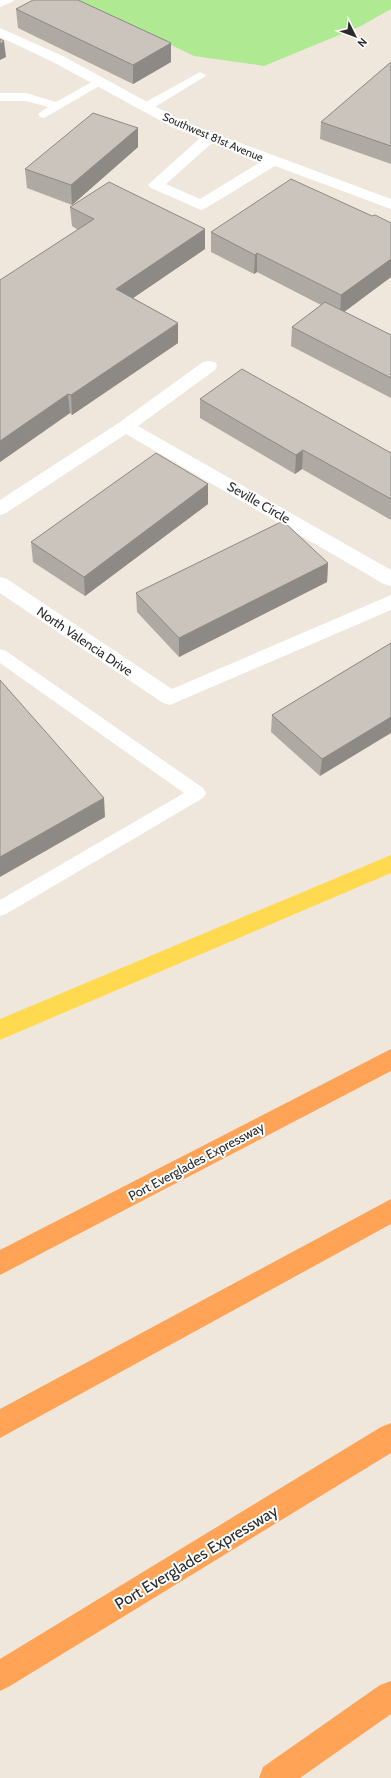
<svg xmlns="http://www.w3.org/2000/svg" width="391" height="1778" font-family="Cabin,sans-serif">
	<rect width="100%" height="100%" fill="#efe7dc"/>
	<path fill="#afea93" d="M 78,0 L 391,0 L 391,9 L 361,26 L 264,66 L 194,56 Z"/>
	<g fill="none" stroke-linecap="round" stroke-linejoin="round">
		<g fill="#fff" fill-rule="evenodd">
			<path d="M 0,0 L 14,0 L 12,2 L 0,7 Z"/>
			<path d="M 200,72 L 206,75 L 204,77 L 150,110 L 142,110 L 140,107 L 142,104 Z"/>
			<path d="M 99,78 L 105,82 L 103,84 L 44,118 L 40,117 L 38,114 L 48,107 L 26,101 L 0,101 L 0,93 L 26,93 L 56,102 Z"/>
			<path d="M 0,649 L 6,651 L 203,788 L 206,793 L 203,798 L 6,914 L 0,916 L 0,900 L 184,793 L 0,663 Z"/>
		</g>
		<g fill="#fff" fill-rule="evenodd">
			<path d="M 0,28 L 63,56 L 184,122 L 391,199 L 391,209 L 275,166 L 206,208 L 201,210 L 151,188 L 148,185 L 151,182 L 200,138 L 174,128 L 53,62 L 0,37 ZM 212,143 L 262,161 L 200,199 L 166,184 Z"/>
			<path d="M 209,361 L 215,362 L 217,366 L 215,370 L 138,426 L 391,570 L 391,586 L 384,584 L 126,434 L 6,513 L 0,515 L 0,500 L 120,422 L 203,362 Z"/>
			<path d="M 0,577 L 7,579 L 172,689 L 391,595 L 391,610 L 170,705 L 163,703 L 0,593 Z"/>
		</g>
		<path fill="#ffda51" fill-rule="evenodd" d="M 391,855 L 391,873 L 0,1040 L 0,1019 Z"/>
		<g fill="#ffa357" fill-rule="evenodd">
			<path d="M 391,1049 L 391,1071 L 0,1275 L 0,1250 Z"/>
			<path d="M 391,1199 L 391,1224 L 0,1438 L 0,1409 Z"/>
			<path d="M 391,1423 L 391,1453 L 10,1686 L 0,1691 L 0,1659 L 381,1427 Z"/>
			<path d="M 391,1681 L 391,1714 L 300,1778 L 259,1778 L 263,1767 L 380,1685 Z"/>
		</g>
	</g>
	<g fill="#aea9a2">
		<path d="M 16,9 L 171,43 L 171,62 L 133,84 L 18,28 Z"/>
		<path d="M 391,62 L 391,164 L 320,139 L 321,122 Z"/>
		<path d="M 138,128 L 138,147 L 72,205 L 27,188 L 25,169 Z"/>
		<path d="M 70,207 L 205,229 L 205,249 L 133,298 L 178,323 L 178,343 L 72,415 L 70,413 L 0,462 L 78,230 L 72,226 Z"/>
		<path d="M 372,216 L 391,223 L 391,277 L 344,312 L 391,335 L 391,398 L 291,346 L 292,327 L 321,305 L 257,272 L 254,274 L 211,252 L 211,232 Z"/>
		<path d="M 200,399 L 391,453 L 391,520 L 302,469 L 295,474 L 200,418 Z"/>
		<path d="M 208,484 L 208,504 L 85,596 L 33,562 L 31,542 Z"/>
		<path d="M 328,563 L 327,582 L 179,657 L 137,612 L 136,593 Z"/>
		<path d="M 391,643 L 320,776 L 271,732 L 272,715 Z"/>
	</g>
	<g fill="#8d8984">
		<path d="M 4,41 L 6,57 L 0,60 L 0,44 Z"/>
		<path d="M 171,43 L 171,62 L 133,84 L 133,65 Z"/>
		<path d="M 138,128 L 138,147 L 72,205 L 71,185 Z"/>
		<path d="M 205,229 L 205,249 L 117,309 L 116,289 Z"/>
		<path d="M 257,253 L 257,272 L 254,274 L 255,255 Z"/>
		<path d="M 391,259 L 391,277 L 340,315 L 341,295 Z"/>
		<path d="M 178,323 L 178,343 L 72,415 L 71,395 Z"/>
		<path d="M 68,394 L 70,413 L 0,462 L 0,441 Z"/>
		<path d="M 303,450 L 302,469 L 295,474 L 296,455 Z"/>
		<path d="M 208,484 L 208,504 L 85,596 L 84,577 Z"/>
		<path d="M 328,563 L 327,582 L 179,657 L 179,638 Z"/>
		<path d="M 391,717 L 391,733 L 320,776 L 322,759 Z"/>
		<path d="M 104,798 L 105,817 L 0,877 L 0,857 Z"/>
	</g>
	<g fill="#cac4bc" stroke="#8d8984">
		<path d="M 33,0 L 78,0 L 171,43 L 133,65 L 16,9 Z"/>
		<path d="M 0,39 L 4,41 L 0,44 Z"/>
		<path d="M 391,62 L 391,146 L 321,122 Z"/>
		<path d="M 93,113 L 138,128 L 71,185 L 25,169 Z"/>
		<path d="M 291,179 L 372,216 L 375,215 L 391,223 L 391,259 L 341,295 L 257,253 L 255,255 L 211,232 Z"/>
		<path d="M 109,182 L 205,229 L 116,289 L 178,323 L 71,395 L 68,394 L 0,441 L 0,280 L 94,219 L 70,207 Z"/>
		<path d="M 325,302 L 391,335 L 391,378 L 292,327 Z"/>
		<path d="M 242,369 L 391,453 L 391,499 L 303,450 L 296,455 L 200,399 Z"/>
		<path d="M 156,453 L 208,484 L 84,577 L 31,542 Z"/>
		<path d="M 283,521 L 328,563 L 179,638 L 136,593 Z"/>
		<path d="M 391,643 L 391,717 L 322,759 L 272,715 Z"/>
		<path d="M 0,680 L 104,798 L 0,857 Z"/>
	</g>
	<g text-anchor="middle" stroke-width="4" stroke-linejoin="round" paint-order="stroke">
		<g font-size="11" fill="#2b2b2b" stroke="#fff">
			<text transform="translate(213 137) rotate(23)" y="4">Southwest 81st Avenue</text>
		</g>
		<g font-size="13" fill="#2b2b2b" stroke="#fff">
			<text transform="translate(259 502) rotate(30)" y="5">Seville Circle</text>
			<text transform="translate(85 641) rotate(34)" y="5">North Valencia Drive</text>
			<text transform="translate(196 1161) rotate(-28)" y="5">Port Everglades Expressway</text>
		</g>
		<g font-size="16" fill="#2b2b2b" stroke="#fff">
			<text transform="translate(196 1557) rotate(-31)" y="6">Port Everglades Expressway</text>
		</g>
	</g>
	<g transform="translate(355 36) rotate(132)" stroke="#ffffff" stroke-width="3" paint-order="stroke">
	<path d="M0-3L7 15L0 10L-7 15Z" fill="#2b2b2b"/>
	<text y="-6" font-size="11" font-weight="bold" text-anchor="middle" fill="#2b2b2b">N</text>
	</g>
</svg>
